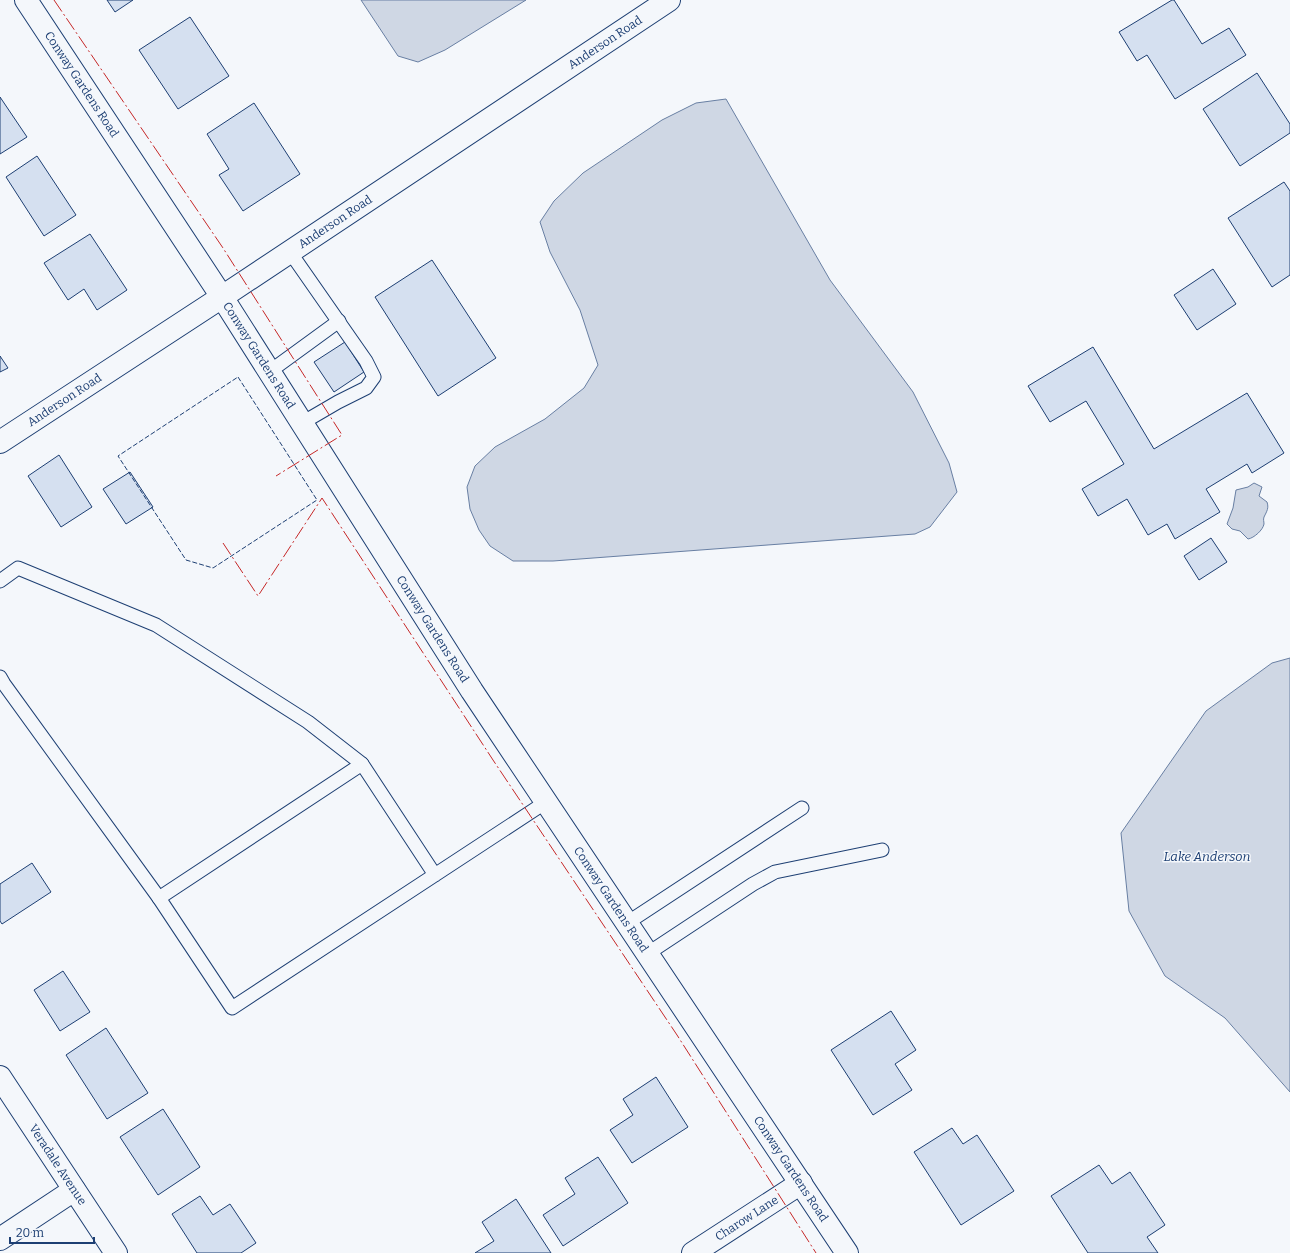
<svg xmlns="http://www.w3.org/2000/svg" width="1290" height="1253" font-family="Bitter,serif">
	<rect width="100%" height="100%" fill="#f4f7fb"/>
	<g fill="#cfd7e4" stroke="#687fa3">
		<path d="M 361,0 L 526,0 L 445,50 L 418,62 L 398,56 Z"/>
		<path d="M 726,99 L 830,280 L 913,392 L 949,463 L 957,492 L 930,527 L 915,534 L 553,561 L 513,561 L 490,546 L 479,530 L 470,509 L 467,487 L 475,466 L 495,447 L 545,419 L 584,388 L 598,365 L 580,310 L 550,252 L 540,222 L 554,201 L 583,173 L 662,120 L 696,103 Z"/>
		<path d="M 1254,483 L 1262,487 L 1259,496 L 1267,502 C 1269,508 1267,511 1264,517 C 1263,520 1264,521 1264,524 C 1263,530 1254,538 1248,539 L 1240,531 L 1232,529 L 1227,524 L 1233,508 L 1236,490 L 1248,487 Z"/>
		<path d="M 1290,658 L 1290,1092 L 1225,1018 L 1165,976 L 1129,911 L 1121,833 L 1206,711 L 1272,663 Z"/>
	</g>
	<g fill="#d5e0f0" stroke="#1d3f73">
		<path d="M 107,0 L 133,0 L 115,12 Z"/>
		<path d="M 1172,0 L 1174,0 L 1202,44 L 1229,28 L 1246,55 L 1175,99 L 1147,55 L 1137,61 L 1119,32 Z"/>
		<path d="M 190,17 L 229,76 L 178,109 L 139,50 Z"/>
		<path d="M 1257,73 L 1290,124 L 1290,133 L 1240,166 L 1203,109 Z"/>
		<path d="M 0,97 L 27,137 L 0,154 Z"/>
		<path d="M 254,103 L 300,174 L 243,211 L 219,175 L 229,169 L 207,134 Z"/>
		<path d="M 37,156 L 76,215 L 44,236 L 6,177 Z"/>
		<path d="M 1284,182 L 1290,191 L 1290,275 L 1272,287 L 1228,218 Z"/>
		<path d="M 90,234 L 127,290 L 97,310 L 84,289 L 68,300 L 44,263 Z"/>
		<path d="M 432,260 L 496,358 L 438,396 L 375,297 Z"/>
		<path d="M 1213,269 L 1236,304 L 1197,330 L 1174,295 Z"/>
		<path d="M 345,342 L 364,372 L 334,392 L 314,362 Z"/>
		<path d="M 1093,347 L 1154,449 L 1247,393 L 1284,453 L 1252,473 L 1247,464 L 1206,489 L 1220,512 L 1175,539 L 1167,524 L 1148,535 L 1127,499 L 1098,516 L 1082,489 L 1124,464 L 1086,401 L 1050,422 L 1028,386 Z"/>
		<path d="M 0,356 L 8,368 L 0,372 Z"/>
		<path d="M 59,455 L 92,507 L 61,527 L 28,476 Z"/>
		<path d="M 130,472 L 153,507 L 126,524 L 103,489 Z"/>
		<path d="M 1211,538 L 1227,562 L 1199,580 L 1184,556 Z"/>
		<path d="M 32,863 L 51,892 L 2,924 L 0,921 L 0,884 Z"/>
		<path d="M 63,971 L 90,1012 L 60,1031 L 34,990 Z"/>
		<path d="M 891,1011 L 916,1050 L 895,1064 L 912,1090 L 873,1115 L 831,1050 Z"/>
		<path d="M 106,1028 L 148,1093 L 107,1119 L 66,1055 Z"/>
		<path d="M 656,1077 L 688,1127 L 632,1163 L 610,1130 L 633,1115 L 623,1099 Z"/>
		<path d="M 163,1109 L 200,1167 L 158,1195 L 120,1137 Z"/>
		<path d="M 952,1128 L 963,1144 L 977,1135 L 1014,1191 L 961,1225 L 914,1152 Z"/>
		<path d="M 598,1157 L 628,1203 L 563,1246 L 543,1215 L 575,1194 L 565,1178 Z"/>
		<path d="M 1099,1165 L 1112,1184 L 1130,1172 L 1165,1225 L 1147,1237 L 1158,1253 L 1088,1253 L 1051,1196 Z"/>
		<path d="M 200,1196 L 213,1215 L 230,1204 L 256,1243 L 241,1253 L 197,1253 L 172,1214 Z"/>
		<path d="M 516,1199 L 551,1253 L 475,1253 L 494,1241 L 482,1222 Z"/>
	</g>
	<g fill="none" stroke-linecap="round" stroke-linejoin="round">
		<defs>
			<g id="service">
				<path d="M 290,252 L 366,361 L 374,377 L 366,388 L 338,402 L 302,423"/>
				<path d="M 269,372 L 339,321"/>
				<path d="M 0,581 L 18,568 L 156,625 L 308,722 L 362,764"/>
				<path d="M 0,677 L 4,684 L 159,898"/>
				<path d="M 435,875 L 362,764 L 159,898 L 232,1008 L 546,802"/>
				<path d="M 627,923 L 802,808"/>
				<path d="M 647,954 L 753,884 L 775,872 L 882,850"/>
			</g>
			<g id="minor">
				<path id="s1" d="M 0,1077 L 116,1253"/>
				<path d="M 0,1239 L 74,1190"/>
				<path id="s2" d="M 693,1253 L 801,1183"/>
			</g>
			<g id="tertiary">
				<path id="s3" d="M 26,0 L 222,297 L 472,691 L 847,1253"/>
				<path id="s4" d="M 0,442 L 222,297 L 669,0"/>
			</g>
		</defs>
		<use href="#service" stroke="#1d3f73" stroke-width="15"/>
		<use href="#minor" stroke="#1d3f73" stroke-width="24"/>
		<use href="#tertiary" stroke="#1d3f73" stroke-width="24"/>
		<use href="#service" stroke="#f4f7fb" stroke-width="13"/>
		<use href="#minor" stroke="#f4f7fb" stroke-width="22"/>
		<use href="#tertiary" stroke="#f4f7fb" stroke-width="22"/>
		<path stroke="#1d3f73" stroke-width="1" stroke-dasharray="5 2" stroke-linecap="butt" d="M 238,377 L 317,500 L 213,568 L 186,560 L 118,456 Z"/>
		<g stroke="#c62828" stroke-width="1" stroke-dasharray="14 3 2 3" stroke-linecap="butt">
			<path d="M 54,0 L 223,248 L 342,435 L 276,476"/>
			<path d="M 223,543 L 258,596 L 322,498 L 493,760 L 677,1035 L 816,1253"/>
		</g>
	</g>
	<g text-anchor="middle" stroke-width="3" stroke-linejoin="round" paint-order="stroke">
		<g font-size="12" fill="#1d3f73" stroke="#f4f7fb">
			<text dy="4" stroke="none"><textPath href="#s4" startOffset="725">Anderson Road</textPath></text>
			<text dy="4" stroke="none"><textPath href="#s3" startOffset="101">Conway Gardens Road</textPath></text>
			<text dy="4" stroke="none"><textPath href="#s4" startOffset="401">Anderson Road</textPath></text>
			<text dy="4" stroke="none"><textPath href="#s3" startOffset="425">Conway Gardens Road</textPath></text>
			<text dy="4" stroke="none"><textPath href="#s4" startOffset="77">Anderson Road</textPath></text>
			<text dy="4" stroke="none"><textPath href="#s3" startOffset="749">Conway Gardens Road</textPath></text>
			<text dy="4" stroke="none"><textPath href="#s3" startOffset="1073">Conway Gardens Road</textPath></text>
			<text dy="4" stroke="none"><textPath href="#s1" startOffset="105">Veradale Avenue</textPath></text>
			<text dy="4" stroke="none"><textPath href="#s3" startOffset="1397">Conway Gardens Road</textPath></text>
			<text dy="4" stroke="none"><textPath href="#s2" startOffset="64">Charow Lane</textPath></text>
		</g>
		<g font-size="13" font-style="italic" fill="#1d3f73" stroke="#f4f7fb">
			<text x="1207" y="861">Lake Anderson</text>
		</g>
	</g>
	<path d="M10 1237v6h84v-6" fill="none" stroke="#1d3f73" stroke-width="2"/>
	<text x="16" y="1237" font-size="12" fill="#1d3f73" stroke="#f4f7fb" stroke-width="3" paint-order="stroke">20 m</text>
</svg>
